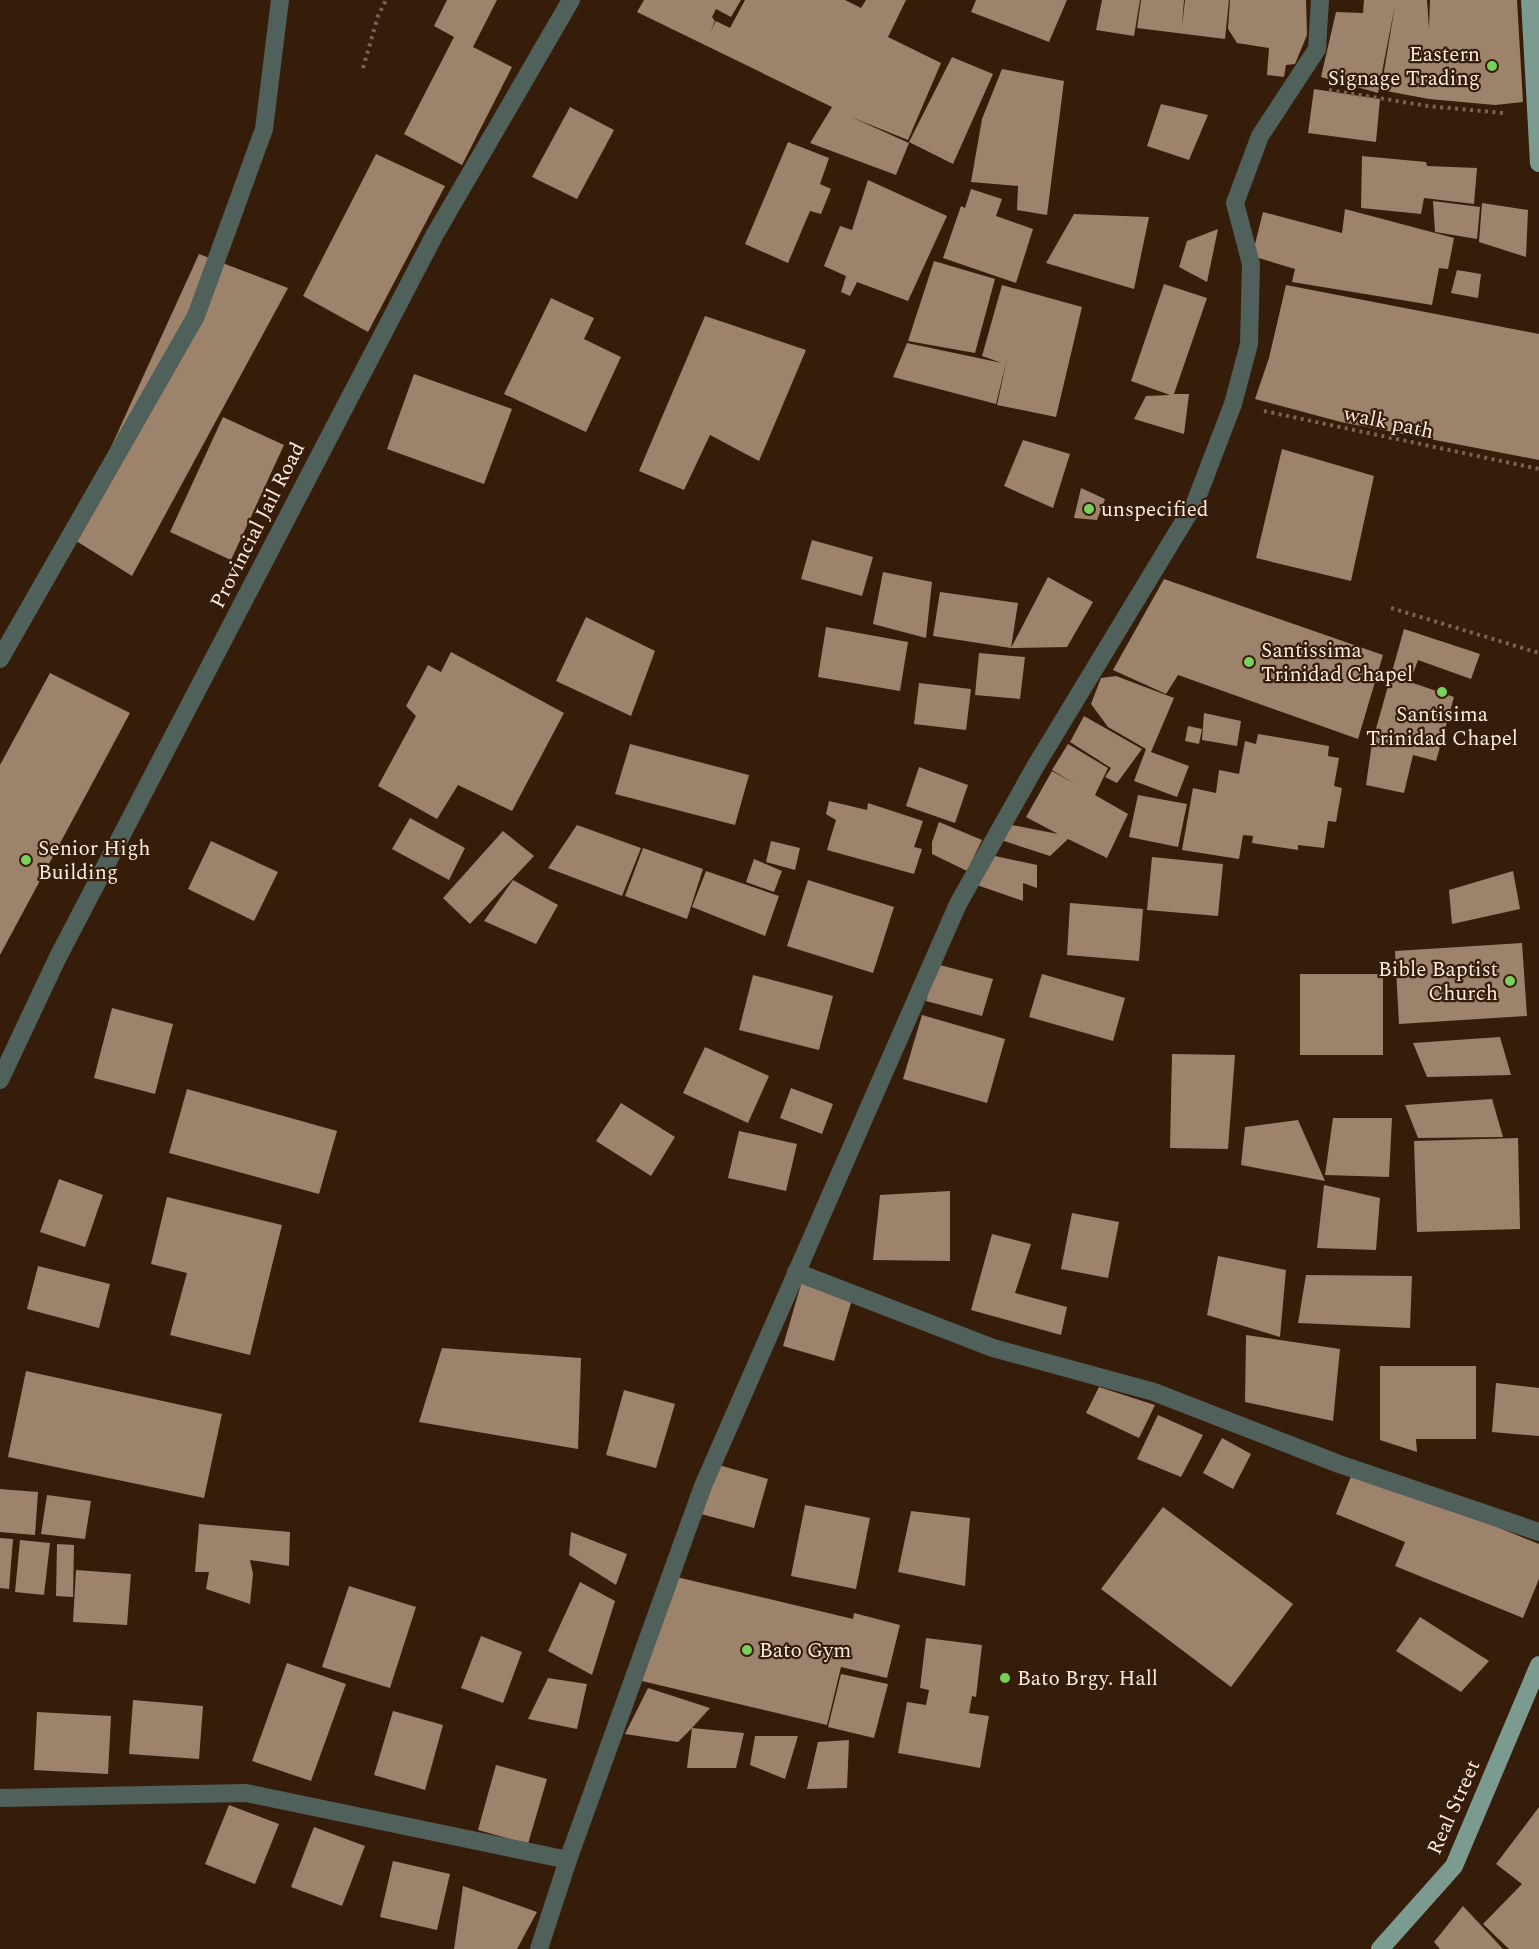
<svg xmlns="http://www.w3.org/2000/svg" width="1539" height="1949" font-family="Spectral,serif">
	<rect width="100%" height="100%" fill="#361d0a"/>
	<g fill="#9d826c">
		<path d="M 447,0 L 497,0 L 473,47 L 512,67 L 462,165 L 404,134 L 454,37 L 434,26 Z"/>
		<path d="M 644,0 L 741,0 L 731,17 L 716,9 L 712,17 L 715,21 L 711,31 L 716,21 L 730,28 L 745,0 L 845,0 L 861,8 L 866,0 L 906,0 L 888,37 L 941,63 L 908,140 L 851,117 L 909,143 L 896,175 L 810,143 L 832,107 L 637,12 Z"/>
		<path d="M 976,0 L 1067,0 L 1049,42 L 971,12 Z"/>
		<path d="M 1102,0 L 1140,0 L 1134,36 L 1096,30 Z"/>
		<path d="M 1141,0 L 1184,0 L 1182,27 L 1185,0 L 1229,0 L 1225,39 L 1137,28 Z"/>
		<path d="M 1230,0 L 1306,0 L 1307,35 L 1295,64 L 1286,65 L 1284,77 L 1267,75 L 1269,48 L 1237,43 L 1228,29 Z"/>
		<path d="M 1364,0 L 1427,0 L 1429,29 L 1430,0 L 1517,0 L 1523,102 L 1495,105 L 1429,99 L 1381,90 L 1395,5 L 1378,93 L 1321,77 L 1336,12 L 1363,13 Z"/>
		<path d="M 952,57 L 993,74 L 953,164 L 909,142 Z"/>
		<path d="M 1002,69 L 1064,81 L 1047,215 L 1017,210 L 1018,186 L 971,182 L 982,119 Z"/>
		<path d="M 1314,89 L 1380,99 L 1376,142 L 1308,133 Z"/>
		<path d="M 1161,104 L 1208,115 L 1189,160 L 1147,146 Z"/>
		<path d="M 570,107 L 614,130 L 577,199 L 532,177 Z"/>
		<path d="M 788,142 L 829,158 L 820,184 L 831,189 L 821,214 L 810,211 L 788,263 L 745,244 Z"/>
		<path d="M 376,154 L 445,186 L 368,332 L 303,296 Z"/>
		<path d="M 1362,156 L 1426,162 L 1427,166 L 1477,168 L 1474,204 L 1424,198 L 1421,214 L 1361,208 Z"/>
		<path d="M 868,180 L 947,216 L 908,301 L 857,282 L 850,296 L 841,292 L 846,276 L 824,266 L 840,226 L 852,230 Z"/>
		<path d="M 971,189 L 1002,199 L 996,216 L 1033,229 L 1016,283 L 943,258 L 961,206 L 965,208 Z"/>
		<path d="M 1433,201 L 1480,207 L 1477,239 L 1435,232 Z"/>
		<path d="M 1482,203 L 1528,210 L 1526,257 L 1479,242 Z"/>
		<path d="M 1345,209 L 1454,238 L 1448,269 L 1439,268 L 1432,305 L 1292,282 L 1295,269 L 1252,256 L 1263,212 L 1342,233 Z"/>
		<path d="M 1074,214 L 1149,217 L 1134,289 L 1046,263 Z"/>
		<path d="M 1218,229 L 1207,282 L 1179,267 L 1187,241 Z"/>
		<path d="M 199,254 L 288,288 L 132,576 L 70,537 Z"/>
		<path d="M 934,261 L 995,279 L 975,353 L 908,341 Z"/>
		<path d="M 1457,270 L 1481,274 L 1478,298 L 1451,293 Z"/>
		<path d="M 1164,284 L 1207,298 L 1174,394 L 1189,394 L 1184,434 L 1134,419 L 1146,396 L 1170,395 L 1131,381 Z"/>
		<path d="M 1002,285 L 1082,307 L 1056,417 L 997,405 L 1007,359 L 996,404 L 893,377 L 907,343 L 1002,363 L 982,356 Z"/>
		<path d="M 1286,285 L 1539,334 L 1539,460 L 1341,422 L 1255,399 L 1269,358 Z"/>
		<path d="M 551,298 L 594,318 L 584,339 L 621,357 L 586,432 L 504,394 Z"/>
		<path d="M 705,316 L 806,350 L 759,461 L 710,435 L 684,490 L 639,471 Z"/>
		<path d="M 414,374 L 512,409 L 484,484 L 387,449 Z"/>
		<path d="M 223,417 L 284,445 L 231,560 L 170,532 Z"/>
		<path d="M 1023,440 L 1070,454 L 1053,508 L 1004,486 Z"/>
		<path d="M 1282,449 L 1374,476 L 1351,581 L 1256,558 Z"/>
		<path d="M 1081,488 L 1105,499 L 1097,520 L 1074,518 Z"/>
		<path d="M 812,540 L 873,557 L 862,596 L 801,579 Z"/>
		<path d="M 883,572 L 932,582 L 926,638 L 873,624 Z"/>
		<path d="M 1048,577 L 1093,602 L 1067,647 L 1011,648 L 933,636 L 940,592 L 1018,603 L 1011,648 Z"/>
		<path d="M 1164,579 L 1383,655 L 1358,739 L 1178,675 L 1166,694 L 1113,670 Z"/>
		<path d="M 586,617 L 655,651 L 631,716 L 556,681 Z"/>
		<path d="M 826,627 L 908,642 L 900,691 L 818,677 Z"/>
		<path d="M 1404,629 L 1480,654 L 1471,679 L 1418,660 L 1410,682 L 1454,697 L 1436,761 L 1413,755 L 1404,793 L 1366,785 L 1372,743 Z"/>
		<path d="M 451,652 L 564,713 L 512,811 L 458,785 L 437,819 L 378,786 L 416,716 L 406,706 L 428,665 L 441,672 Z"/>
		<path d="M 979,653 L 1025,657 L 1020,699 L 975,695 Z"/>
		<path d="M 50,673 L 130,713 L 0,955 L 0,765 Z"/>
		<path d="M 1116,676 L 1174,698 L 1151,752 L 1189,766 L 1177,797 L 1134,781 L 1146,749 L 1108,727 L 1091,704 L 1101,678 Z"/>
		<path d="M 919,683 L 971,689 L 966,730 L 914,724 Z"/>
		<path d="M 1204,713 L 1241,721 L 1237,746 L 1202,740 Z"/>
		<path d="M 1084,716 L 1142,749 L 1117,783 L 1105,777 L 1111,768 L 1070,742 Z"/>
		<path d="M 1188,726 L 1202,729 L 1199,744 L 1185,741 Z"/>
		<path d="M 1258,734 L 1329,746 L 1328,756 L 1339,758 L 1334,786 L 1342,788 L 1336,822 L 1328,821 L 1324,848 L 1298,845 L 1298,850 L 1252,843 L 1253,836 L 1243,835 L 1239,859 L 1182,850 L 1193,788 L 1216,793 L 1219,770 L 1239,774 L 1245,741 L 1256,744 Z"/>
		<path d="M 630,744 L 749,775 L 735,825 L 615,794 Z"/>
		<path d="M 1068,744 L 1108,768 L 1095,795 L 1128,814 L 1107,858 L 1068,839 L 1050,856 L 998,839 L 1007,824 L 1058,834 L 1026,817 L 1052,771 L 1075,784 L 1052,770 Z"/>
		<path d="M 919,767 L 968,785 L 955,823 L 906,806 Z"/>
		<path d="M 1138,795 L 1187,804 L 1178,847 L 1129,837 Z"/>
		<path d="M 829,801 L 867,810 L 868,803 L 923,821 L 914,847 L 922,849 L 914,874 L 827,850 L 836,820 L 826,814 Z"/>
		<path d="M 410,818 L 465,848 L 449,880 L 392,849 Z"/>
		<path d="M 939,822 L 982,840 L 967,871 L 932,854 L 932,842 Z"/>
		<path d="M 577,825 L 641,848 L 622,896 L 548,868 Z"/>
		<path d="M 503,831 L 534,856 L 470,924 L 443,898 Z"/>
		<path d="M 211,841 L 278,872 L 254,921 L 188,889 Z"/>
		<path d="M 771,841 L 800,848 L 795,870 L 766,862 Z"/>
		<path d="M 643,848 L 703,869 L 687,919 L 625,896 Z"/>
		<path d="M 995,856 L 1037,865 L 1037,888 L 1023,883 L 1023,901 L 971,883 Z"/>
		<path d="M 1152,857 L 1223,864 L 1218,916 L 1147,910 Z"/>
		<path d="M 754,859 L 782,871 L 774,892 L 746,882 Z"/>
		<path d="M 706,871 L 779,896 L 765,936 L 692,907 Z"/>
		<path d="M 1513,871 L 1520,909 L 1452,924 L 1449,890 Z"/>
		<path d="M 513,880 L 558,905 L 536,944 L 484,921 Z"/>
		<path d="M 808,880 L 894,907 L 873,973 L 787,946 Z"/>
		<path d="M 1070,903 L 1143,909 L 1139,961 L 1067,955 Z"/>
		<path d="M 1522,943 L 1527,1016 L 1399,1024 L 1395,951 Z"/>
		<path d="M 936,964 L 993,979 L 982,1016 L 926,1001 Z"/>
		<path d="M 1042,974 L 1125,998 L 1113,1041 L 1029,1017 Z"/>
		<rect x="1300" y="974" width="83" height="81"/>
		<path d="M 753,975 L 833,996 L 819,1050 L 739,1030 Z"/>
		<path d="M 112,1008 L 173,1024 L 155,1094 L 94,1078 Z"/>
		<path d="M 922,1015 L 1005,1039 L 987,1103 L 903,1079 Z"/>
		<path d="M 1500,1037 L 1511,1075 L 1427,1077 L 1413,1043 Z"/>
		<path d="M 705,1047 L 769,1076 L 748,1123 L 683,1093 Z"/>
		<path d="M 1172,1054 L 1235,1055 L 1228,1149 L 1170,1148 Z"/>
		<path d="M 791,1088 L 833,1104 L 822,1134 L 780,1118 Z"/>
		<path d="M 187,1089 L 337,1131 L 319,1194 L 169,1153 Z"/>
		<path d="M 1492,1099 L 1503,1137 L 1418,1138 L 1405,1105 Z"/>
		<path d="M 621,1103 L 675,1137 L 651,1176 L 596,1141 Z"/>
		<path d="M 1333,1118 L 1392,1118 L 1389,1177 L 1325,1175 Z"/>
		<path d="M 1298,1120 L 1325,1181 L 1241,1165 L 1245,1127 Z"/>
		<path d="M 739,1131 L 797,1144 L 786,1191 L 728,1178 Z"/>
		<path d="M 1518,1138 L 1520,1229 L 1417,1232 L 1414,1141 Z"/>
		<path d="M 59,1179 L 103,1195 L 85,1247 L 40,1232 Z"/>
		<path d="M 1324,1185 L 1380,1198 L 1376,1250 L 1317,1248 Z"/>
		<path d="M 950,1191 L 950,1261 L 873,1260 L 880,1195 Z"/>
		<path d="M 167,1197 L 282,1225 L 250,1355 L 170,1335 L 187,1273 L 151,1264 Z"/>
		<path d="M 1072,1213 L 1119,1222 L 1108,1278 L 1061,1269 Z"/>
		<path d="M 992,1234 L 1031,1244 L 1015,1293 L 1067,1307 L 1061,1335 L 971,1310 Z"/>
		<path d="M 1218,1256 L 1286,1270 L 1280,1337 L 1207,1315 Z"/>
		<path d="M 38,1266 L 110,1284 L 99,1328 L 27,1309 Z"/>
		<path d="M 1306,1275 L 1412,1276 L 1410,1328 L 1298,1323 Z"/>
		<path d="M 802,1281 L 853,1296 L 834,1361 L 783,1346 Z"/>
		<path d="M 1246,1335 L 1340,1349 L 1333,1421 L 1245,1402 Z"/>
		<path d="M 442,1348 L 581,1358 L 578,1449 L 419,1422 Z"/>
		<path d="M 1380,1366 L 1476,1366 L 1476,1439 L 1416,1439 L 1417,1452 L 1380,1440 Z"/>
		<path d="M 26,1371 L 222,1414 L 204,1498 L 8,1457 Z"/>
		<path d="M 1496,1383 L 1539,1388 L 1539,1436 L 1492,1432 Z"/>
		<path d="M 1099,1387 L 1155,1405 L 1139,1438 L 1086,1413 Z"/>
		<path d="M 624,1390 L 675,1404 L 656,1468 L 606,1455 Z"/>
		<path d="M 1158,1415 L 1203,1435 L 1181,1477 L 1137,1459 Z"/>
		<path d="M 1222,1438 L 1251,1454 L 1233,1489 L 1203,1473 Z"/>
		<path d="M 715,1464 L 768,1479 L 754,1528 L 701,1514 Z"/>
		<path d="M 1354,1469 L 1539,1544 L 1539,1579 L 1523,1618 L 1395,1566 L 1405,1542 L 1336,1514 Z"/>
		<path d="M 0,1489 L 38,1492 L 35,1535 L 0,1532 Z"/>
		<path d="M 47,1495 L 91,1501 L 85,1539 L 41,1534 Z"/>
		<path d="M 805,1505 L 870,1518 L 856,1589 L 791,1576 Z"/>
		<path d="M 1163,1507 L 1293,1604 L 1231,1687 L 1101,1589 Z"/>
		<path d="M 911,1511 L 970,1518 L 965,1586 L 898,1572 Z"/>
		<path d="M 199,1524 L 290,1532 L 289,1566 L 250,1560 L 253,1574 L 250,1604 L 206,1589 L 209,1572 L 195,1572 Z"/>
		<path d="M 571,1532 L 627,1554 L 616,1585 L 569,1555 Z"/>
		<path d="M 0,1538 L 13,1539 L 9,1589 L 0,1588 Z"/>
		<path d="M 20,1540 L 50,1543 L 44,1595 L 15,1592 Z"/>
		<path d="M 57,1544 L 74,1545 L 73,1597 L 56,1596 Z"/>
		<path d="M 76,1570 L 131,1574 L 127,1625 L 73,1622 Z"/>
		<path d="M 668,1575 L 853,1619 L 854,1613 L 900,1625 L 887,1678 L 841,1667 L 827,1725 L 642,1681 Z"/>
		<path d="M 580,1582 L 615,1601 L 592,1675 L 548,1651 Z"/>
		<path d="M 349,1586 L 416,1607 L 390,1688 L 322,1667 Z"/>
		<path d="M 1420,1617 L 1489,1661 L 1461,1692 L 1396,1651 Z"/>
		<path d="M 481,1636 L 522,1652 L 503,1703 L 461,1688 Z"/>
		<path d="M 926,1638 L 982,1645 L 976,1697 L 972,1696 L 969,1713 L 989,1716 L 980,1768 L 898,1753 L 907,1702 L 926,1705 L 929,1690 L 920,1688 Z"/>
		<path d="M 287,1663 L 346,1684 L 311,1781 L 252,1761 Z"/>
		<path d="M 841,1674 L 888,1684 L 874,1738 L 828,1727 Z"/>
		<path d="M 548,1678 L 587,1684 L 577,1729 L 528,1719 Z"/>
		<path d="M 648,1688 L 710,1708 L 692,1728 L 744,1733 L 736,1768 L 687,1768 L 692,1728 L 678,1742 L 625,1734 Z"/>
		<path d="M 133,1700 L 203,1706 L 199,1759 L 129,1754 Z"/>
		<path d="M 393,1711 L 443,1725 L 425,1790 L 374,1775 Z"/>
		<path d="M 37,1712 L 111,1716 L 108,1774 L 34,1770 Z"/>
		<path d="M 755,1736 L 798,1736 L 785,1779 L 750,1765 Z"/>
		<path d="M 849,1740 L 847,1788 L 807,1789 L 818,1742 Z"/>
		<path d="M 496,1765 L 547,1779 L 528,1844 L 478,1830 Z"/>
		<path d="M 229,1805 L 279,1824 L 255,1884 L 205,1864 Z"/>
		<path d="M 1539,1807 L 1539,1949 L 1509,1949 L 1483,1924 L 1522,1884 L 1496,1864 Z"/>
		<path d="M 314,1827 L 365,1846 L 342,1906 L 291,1887 Z"/>
		<path d="M 393,1861 L 450,1874 L 437,1930 L 380,1917 Z"/>
		<path d="M 463,1886 L 537,1912 L 517,1949 L 454,1949 Z"/>
		<path d="M 1463,1906 L 1503,1949 L 1440,1949 L 1434,1942 Z"/>
	</g>
	<g fill="none" stroke-linecap="round" stroke-linejoin="round">
		<g stroke="#7a6453" stroke-width="4" stroke-dasharray="3 4.5" stroke-linecap="butt">
			<path d="M 363,68 L 378,16 L 386,0"/>
			<path d="M 1329,90 L 1428,106 L 1503,113"/>
			<path d="M 1264,411 L 1539,469"/>
			<path d="M 1391,608 L 1539,653"/>
		</g>
		<path stroke="#50605a" stroke-width="18" d="M 0,659 L 196,316 L 264,129 L 280,0"/>
		<g stroke="#50605a" stroke-width="18">
			<path d="M 0,1080 L 57,959 L 434,236 L 571,0"/>
			<path d="M 796,1272 L 993,1348 L 1154,1392 L 1339,1464 L 1539,1532"/>
			<path d="M 0,1798 L 246,1793 L 568,1860"/>
			<path d="M 539,1949 L 568,1860 L 703,1486 L 958,904 L 1035,767 L 1195,503 L 1233,404 L 1249,344 L 1251,264 L 1235,203 L 1260,136 L 1317,49 L 1320,0"/>
		</g>
		<g stroke="#7b9b90" stroke-width="18">
			<path d="M 1530,0 L 1539,163"/>
			<path d="M 1380,1949 L 1454,1866 L 1539,1665"/>
		</g>
	</g>
	<g fill="#76d25a" stroke="#361d0a" stroke-width="2">
		<circle cx="1492" cy="66" r="6"/>
		<circle cx="1089" cy="509" r="6"/>
		<circle cx="1249" cy="662" r="6"/>
		<circle cx="1442" cy="692" r="6"/>
		<circle cx="26" cy="860" r="6"/>
		<circle cx="1510" cy="981" r="6"/>
		<circle cx="747" cy="1650" r="6"/>
		<circle cx="1005" cy="1678" r="6"/>
	</g>
	<g text-anchor="middle" stroke-width="4.5" stroke-linejoin="round" paint-order="stroke">
		<g font-size="21" fill="#fcebdf" stroke="#361d0a" text-anchor="start">
			<text x="1480" y="61" text-anchor="end">Eastern<tspan x="1480" dy="24">Signage Trading</tspan></text>
			<text x="1101" y="516">unspecified</text>
			<text x="1261" y="657">Santissima<tspan x="1261" dy="24">Trinidad Chapel</tspan></text>
			<text x="1442" y="721" text-anchor="middle">Santisima<tspan x="1442" dy="24">Trinidad Chapel</tspan></text>
			<text x="38" y="855">Senior High<tspan x="38" dy="24">Building</tspan></text>
			<text x="1498" y="976" text-anchor="end">Bible Baptist<tspan x="1498" dy="24">Church</tspan></text>
			<text x="759" y="1657">Bato Gym</text>
			<text x="1017" y="1685">Bato Brgy. Hall</text>
		</g>
		<g font-size="21" fill="#fcebdf" stroke="#361d0a">
			<text transform="translate(1389 422) rotate(12)" y="7">walk path</text>
			<text transform="translate(257 525) rotate(-63)" y="7">Provincial Jail Road</text>
			<text transform="translate(1453 1807) rotate(-66)" y="7">Real Street</text>
		</g>
	</g>
</svg>
